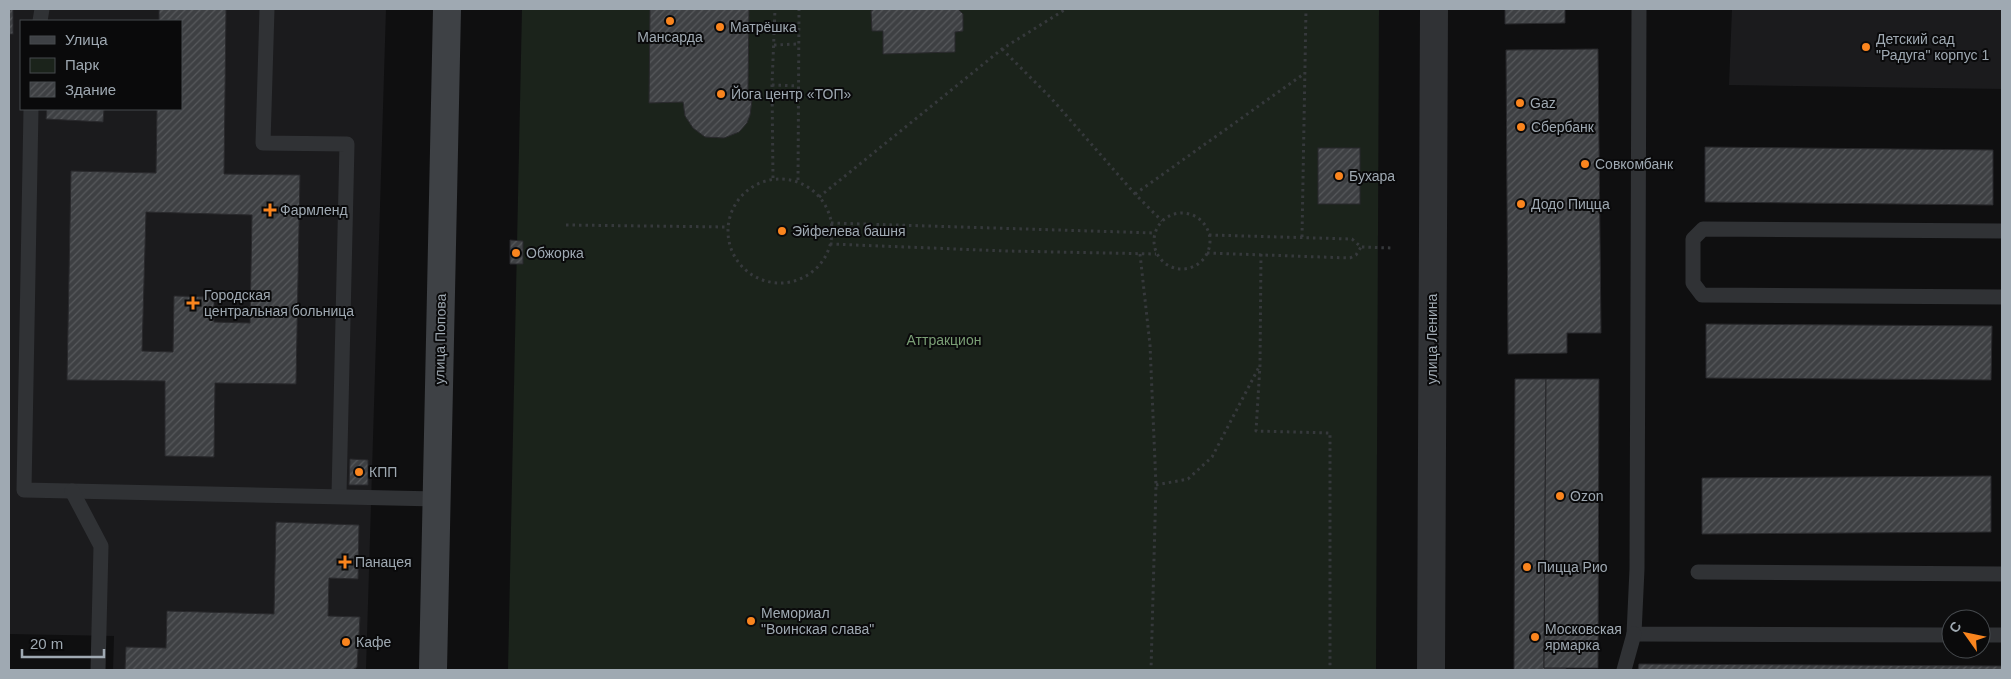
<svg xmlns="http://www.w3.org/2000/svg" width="2011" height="679" font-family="Helvetica,sans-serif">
	<defs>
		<pattern id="building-hatch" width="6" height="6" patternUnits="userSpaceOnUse" patternTransform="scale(1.25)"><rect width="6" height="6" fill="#3e4043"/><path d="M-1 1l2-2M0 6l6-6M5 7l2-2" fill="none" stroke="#57595c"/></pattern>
	</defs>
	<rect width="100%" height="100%" fill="#0f0f10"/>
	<g fill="#1b1b1d" fill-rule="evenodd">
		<path d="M 9,9 L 386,9 L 366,670 L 113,670 L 114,636 L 9,634 ZM 21,21 L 181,21 L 181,109 L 21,109 Z"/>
		<path d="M 1732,9 L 2002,9 L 2002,89 L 1729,85 Z"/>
	</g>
	<path fill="#1b231b" d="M 522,9 L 1379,9 L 1376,670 L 508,670 Z"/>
	<g fill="url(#building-hatch)" stroke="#29292c" fill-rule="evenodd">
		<rect x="9" y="9" width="4" height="25"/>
		<path d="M 159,9 L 226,9 L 224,174 L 300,175 L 296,384 L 215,383 L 214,457 L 165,456 L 165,381 L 67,380 L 71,171 L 156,173 L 157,109 L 181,109 L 181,21 L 159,21 ZM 146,212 L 252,215 L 250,323 L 214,322 L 214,297 L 174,296 L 173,352 L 142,351 Z"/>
		<path d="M 650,9 L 749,9 L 748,89 L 752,100 L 750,115 L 747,123 L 739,132 L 724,138 L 705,137 L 693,128 L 685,116 L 683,102 L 649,103 Z"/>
		<path d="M 874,9 L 958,9 L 963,14 L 963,31 L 955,32 L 955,52 L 883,54 L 883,31 L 872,31 L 871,11 Z"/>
		<path d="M 1505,9 L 1565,9 L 1565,23 L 1505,24 Z"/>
		<path d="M 1598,49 L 1601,333 L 1567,333 L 1567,353 L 1508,354 L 1506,50 Z"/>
		<path d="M 47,109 L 104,109 L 103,122 L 46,119 Z"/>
		<path d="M 1705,147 L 1993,150 L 1993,205 L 1705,202 Z"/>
		<rect x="1318" y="148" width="42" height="56"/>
		<path d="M 510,240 L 523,241 L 523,264 L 510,264 Z"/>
		<path d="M 1706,324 L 1992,326 L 1991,380 L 1706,378 Z"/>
		<path d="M 1515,379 L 1546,379 L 1544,668 L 1566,668 L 1566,670 L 1514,670 Z"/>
		<path d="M 1546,379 L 1599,379 L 1598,668 L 1544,668 Z"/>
		<path d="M 350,459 L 368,460 L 368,485 L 349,485 Z"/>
		<path d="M 1991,476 L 1991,532 L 1702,534 L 1702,478 Z"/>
		<path d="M 276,522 L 359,525 L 358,579 L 329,578 L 328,616 L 360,617 L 357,667 L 353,670 L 125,670 L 126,647 L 166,648 L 167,611 L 274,614 Z"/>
		<path d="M 1639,664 L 2002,666 L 2002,670 L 1638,670 Z"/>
	</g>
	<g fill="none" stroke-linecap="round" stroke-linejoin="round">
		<g stroke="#36393c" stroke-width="3" stroke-dasharray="2.5 4" stroke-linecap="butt">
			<path d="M 774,45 L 798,44"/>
			<path d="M 1002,49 L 1051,98 L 1135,194 L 1162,221"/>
			<path d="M 772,85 L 798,86"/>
			<path d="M 773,178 L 772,85 L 775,9"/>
			<circle cx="780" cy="231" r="52"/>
			<path d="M 798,180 L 799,9"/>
			<path d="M 1135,194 L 1305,73"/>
			<path d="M 819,197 L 1002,49 L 1066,9"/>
			<circle cx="1182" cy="241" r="28"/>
			<path d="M 831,223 L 1155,233"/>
			<path d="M 566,225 L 728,227"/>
			<path d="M 1209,235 L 1352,239 L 1361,247 L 1392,248"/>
			<path d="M 1302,237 L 1306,9"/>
			<path d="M 830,244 L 1007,251 L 1156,254"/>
			<path d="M 1207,253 L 1350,258 L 1356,255 L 1361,247"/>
			<path d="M 1140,254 L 1150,345 L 1156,485 L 1151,670"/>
			<path d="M 1261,254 L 1260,365 L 1256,431 L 1330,433 L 1330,670"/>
			<path d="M 1156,485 L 1188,479 L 1212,457 L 1259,367"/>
		</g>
		<g stroke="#303235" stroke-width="15">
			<path d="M 267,9 L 263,143 L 347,144 L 339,495"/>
			<path d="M 1639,9 L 1637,569 L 1634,634 L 1951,635"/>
			<path d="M 40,21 L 42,9"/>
			<path d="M 31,109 L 24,490 L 437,499"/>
			<path d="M 2002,231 L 1703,229 L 1693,239 L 1693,283 L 1702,295 L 2002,297"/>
			<path d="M 72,491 L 101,546 L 98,670"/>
			<path d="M 1698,572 L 2002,574"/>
			<path d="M 1981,635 L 2002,635"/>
			<path d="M 1624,670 L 1634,634"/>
		</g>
		<path stroke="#303235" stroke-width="28" d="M 1431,670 L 1434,9"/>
		<path stroke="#3e4145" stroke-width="28" d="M 433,670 L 447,9"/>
	</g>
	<g fill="#fa851e" stroke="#0a0a0b" stroke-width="2">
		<circle cx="670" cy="21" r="5"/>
		<circle cx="720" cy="27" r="5"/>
		<circle cx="1866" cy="47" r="5"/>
		<circle cx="721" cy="94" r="5"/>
		<circle cx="1520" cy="103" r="5"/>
		<circle cx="1521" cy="127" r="5"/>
		<circle cx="1585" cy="164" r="5"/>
		<circle cx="1339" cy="176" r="5"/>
		<circle cx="1521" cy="204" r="5"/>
		<path d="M267.5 202.5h5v5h5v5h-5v5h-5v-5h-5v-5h5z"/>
		<circle cx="782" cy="231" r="5"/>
		<circle cx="516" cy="253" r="5"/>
		<path d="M190.5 295.5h5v5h5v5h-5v5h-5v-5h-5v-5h5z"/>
		<circle cx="359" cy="472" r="5"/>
		<circle cx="1560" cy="496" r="5"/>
		<path d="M342.5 554.5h5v5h5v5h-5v5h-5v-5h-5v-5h5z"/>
		<circle cx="1527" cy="567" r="5"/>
		<circle cx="751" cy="621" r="5"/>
		<circle cx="1535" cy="637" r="5"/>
		<circle cx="346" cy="642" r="5"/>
	</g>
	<g text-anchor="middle" stroke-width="4" stroke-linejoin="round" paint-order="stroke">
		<g font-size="14" fill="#9fa9b2" stroke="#0a0a0b" text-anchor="start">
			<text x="730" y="32">Матрёшка</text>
			<text x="670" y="42" text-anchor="middle">Мансарда</text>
			<text x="1876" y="44">Детский сад<tspan x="1876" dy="16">"Радуга" корпус 1</tspan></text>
			<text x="731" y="99">Йога центр «ТОП»</text>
			<text x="1530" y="108">Gaz</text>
			<text x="1531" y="132">Сбербанк</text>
			<text x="1595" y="169">Совкомбанк</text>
			<text x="1349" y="181">Бухара</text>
			<text x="1531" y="209">Додо Пицца</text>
			<text x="280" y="215">Фармленд</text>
			<text x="792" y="236">Эйфелева башня</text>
			<text x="526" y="258">Обжорка</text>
			<text x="204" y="300">Городская<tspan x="204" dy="16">центральная больница</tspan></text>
			<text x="369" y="477">КПП</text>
			<text x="1570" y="501">Ozon</text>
			<text x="355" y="567">Панацея</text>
			<text x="1537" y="572">Пицца Рио</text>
			<text x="761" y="618">Мемориал<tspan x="761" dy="16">"Воинская слава"</tspan></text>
			<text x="1545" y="634">Московская<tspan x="1545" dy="16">ярмарка</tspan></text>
			<text x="356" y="647">Кафе</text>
		</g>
		<g font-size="14" fill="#9fa9b2" stroke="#0a0a0b">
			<text transform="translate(440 339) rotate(-89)" y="5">улица Попова</text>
			<text transform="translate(1432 339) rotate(-90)" y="5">улица Ленина</text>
		</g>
		<g font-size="14" fill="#7a9e75" stroke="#0a0a0b">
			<text x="944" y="345">Аттракцион</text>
		</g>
	</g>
	<rect width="2011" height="679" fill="none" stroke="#9fa9b2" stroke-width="20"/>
	<rect x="20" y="20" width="162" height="90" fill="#0a0a0b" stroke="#464a4e"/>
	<rect x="30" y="36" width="25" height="8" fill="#3e4145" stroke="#464a4e"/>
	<text x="65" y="45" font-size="15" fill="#9fa9b2">Улица</text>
	<rect x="30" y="58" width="25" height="15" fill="#1b231b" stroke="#464a4e"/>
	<text x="65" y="70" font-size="15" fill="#9fa9b2">Парк</text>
	<rect x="30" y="82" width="25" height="15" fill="url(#building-hatch)" stroke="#464a4e"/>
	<text x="65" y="95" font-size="15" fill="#9fa9b2">Здание</text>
	<g transform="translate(1966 634) rotate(303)"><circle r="24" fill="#0a0a0b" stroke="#464a4e"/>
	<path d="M0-4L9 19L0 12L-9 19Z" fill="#fa851e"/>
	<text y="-8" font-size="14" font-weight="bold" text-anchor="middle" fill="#9fa9b2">С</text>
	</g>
	<path d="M22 649v8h82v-8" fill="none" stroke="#9fa9b2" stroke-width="2.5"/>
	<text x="30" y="649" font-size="15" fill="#9fa9b2" stroke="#0a0a0b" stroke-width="4" paint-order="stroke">20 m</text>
</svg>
